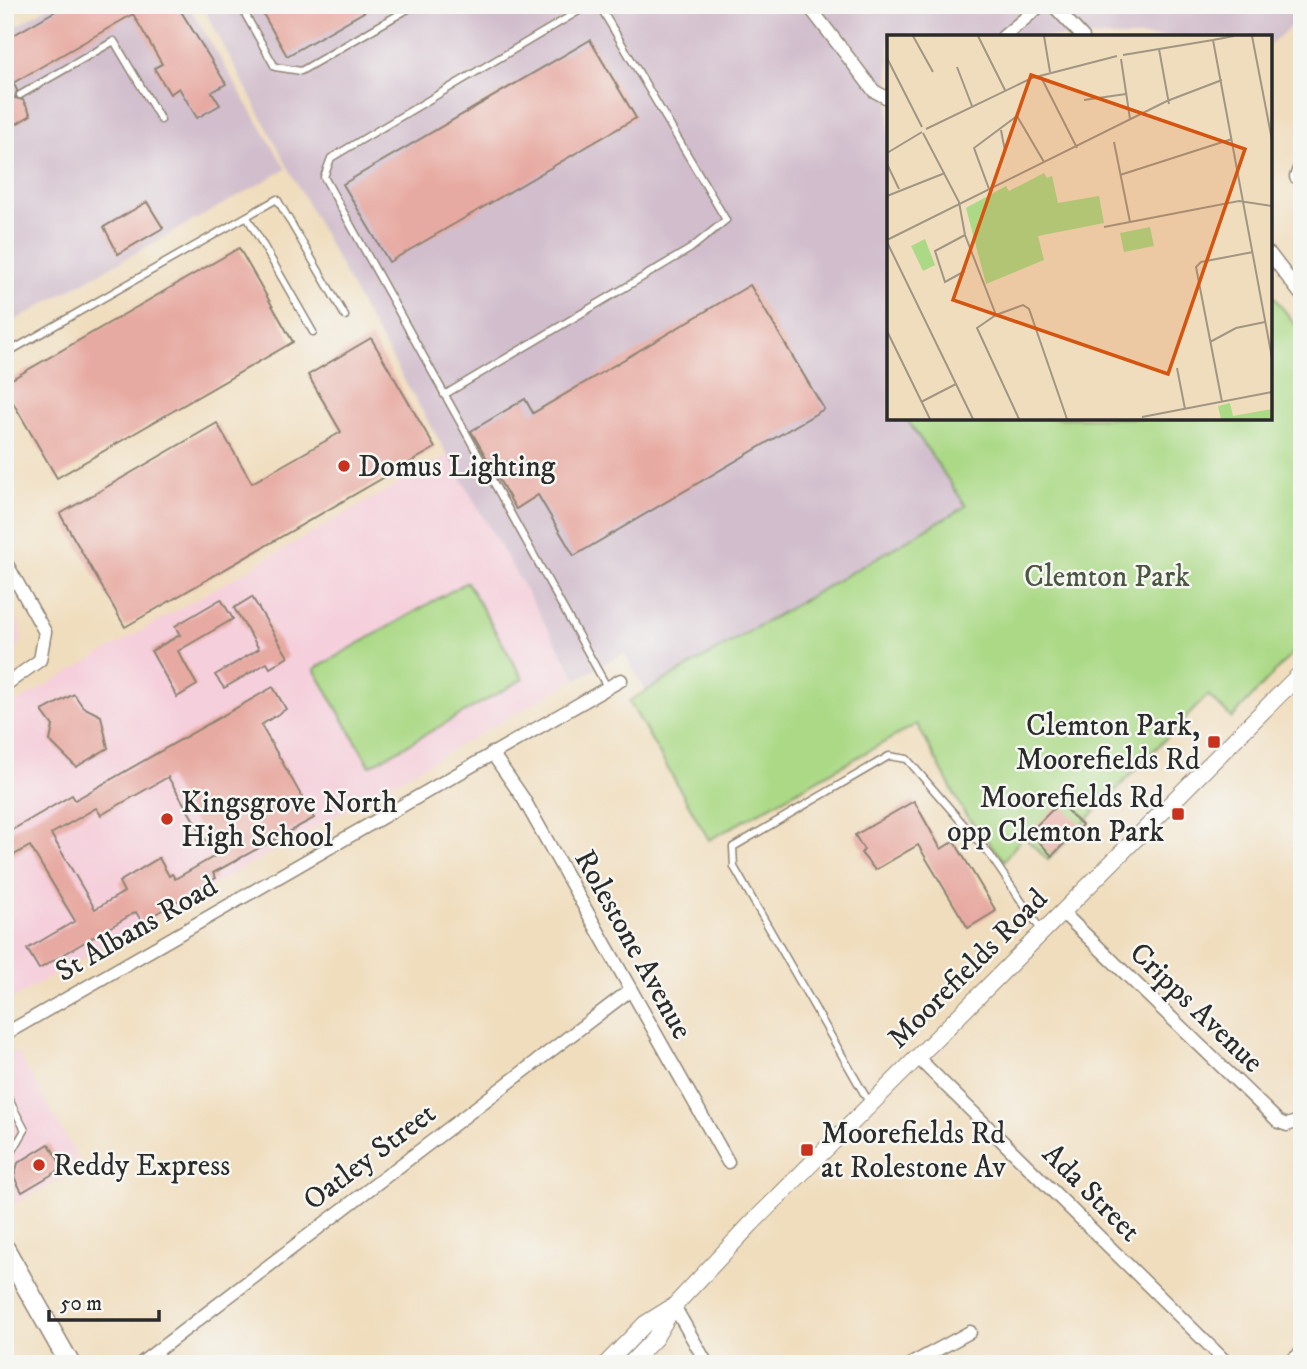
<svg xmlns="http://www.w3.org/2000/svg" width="1307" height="1369" font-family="'IM FELL DW Pica',serif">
	<rect width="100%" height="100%" fill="#f6f6f2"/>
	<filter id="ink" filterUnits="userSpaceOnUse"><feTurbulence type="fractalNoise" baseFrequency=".0143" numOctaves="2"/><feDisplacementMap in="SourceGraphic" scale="14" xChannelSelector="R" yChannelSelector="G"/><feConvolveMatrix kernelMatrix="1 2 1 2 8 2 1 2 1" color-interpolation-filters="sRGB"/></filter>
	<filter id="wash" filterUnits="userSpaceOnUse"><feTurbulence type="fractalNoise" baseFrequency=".00686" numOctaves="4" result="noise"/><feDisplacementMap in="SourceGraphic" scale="28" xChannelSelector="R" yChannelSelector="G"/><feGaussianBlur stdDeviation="1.57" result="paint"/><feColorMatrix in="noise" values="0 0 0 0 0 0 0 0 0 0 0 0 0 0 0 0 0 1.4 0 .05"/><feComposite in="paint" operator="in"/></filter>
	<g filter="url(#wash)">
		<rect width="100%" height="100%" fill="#f0ddbd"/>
		<g fill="#f5cfdb">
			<path d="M 448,455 L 577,679 L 5,1003 L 5,709 Z"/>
			<path d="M 5,599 L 20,625 L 22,639 L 17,651 L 5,658 Z"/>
			<path d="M 17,1051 L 83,1167 L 7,1208 L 5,1058 Z"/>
		</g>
		<g fill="#d1bdcc">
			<path d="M 52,5 L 188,5 L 286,169 L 5,326 L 5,33 Z"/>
			<path d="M 202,5 L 1302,5 L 1302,16 L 1270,45 L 1270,37 L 889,37 L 889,418 L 906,418 L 966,505 L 646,691 L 624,653 L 577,679 L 365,312 Z"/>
		</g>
		<g fill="#abd986" stroke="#6b8258" stroke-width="2">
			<path d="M 1270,292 L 1302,333 L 1302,643 L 1232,718 L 1208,695 L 1048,860 L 1023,836 L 1004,861 L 965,814 L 917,724 L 709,840 L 629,701 L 966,506 L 906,418 L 1270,418 Z"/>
			<path d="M 467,582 L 523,679 L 370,766 L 314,669 Z"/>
		</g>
		<g id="blocks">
			<g fill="#e7aaa2" fill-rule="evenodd">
				<path d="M 66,5 L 177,5 L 226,84 L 212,92 L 220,105 L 197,118 L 179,88 L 170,94 L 154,68 L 162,64 L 133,14 L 13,83 L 17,90 L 15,98 L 23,100 L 31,115 L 13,126 L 5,112 L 5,40 Z"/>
				<path d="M 258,5 L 376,5 L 287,56 Z"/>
				<path d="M 590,40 L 636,118 L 389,262 L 343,184 Z"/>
				<path d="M 147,202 L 163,228 L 118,254 L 104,227 Z"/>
				<path d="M 239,248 L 293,342 L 57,478 L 5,389 L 5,383 Z"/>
				<path d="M 750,285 L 824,409 L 574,556 L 538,495 L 516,509 L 471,431 L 525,399 L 533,413 Z"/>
				<path d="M 371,338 L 435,448 L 125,627 L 60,514 L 217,423 L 252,483 L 341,432 L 308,375 Z"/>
				<path d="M 252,597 L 288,657 L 270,668 L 267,663 L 224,688 L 215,675 L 259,649 L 234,608 Z"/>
				<path d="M 221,599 L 233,619 L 178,651 L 197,685 L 177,697 L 151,651 L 180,635 L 175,626 Z"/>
				<path d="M 273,687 L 286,709 L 261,725 L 314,818 L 213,873 L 216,878 L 142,922 L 136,912 L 39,969 L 27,949 L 75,921 L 30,846 L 5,860 L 5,834 L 72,795 L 75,800 ZM 168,777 L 215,856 L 175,879 L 172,874 L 169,876 L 159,858 L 119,882 L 124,892 L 95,909 L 51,834 L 96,808 L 101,815 Z"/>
				<path d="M 74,694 L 83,707 L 101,716 L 108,748 L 76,767 L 50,741 L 53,726 L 42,711 Z"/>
				<path d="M 914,801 L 941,849 L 954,841 L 996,911 L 968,928 L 918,845 L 875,870 L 861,853 L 864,850 L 855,835 Z"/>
				<path d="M 1059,803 L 1082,825 L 1052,856 L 1030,832 Z"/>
				<path d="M 49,1144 L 63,1168 L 22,1192 L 14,1177 L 18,1163 Z"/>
			</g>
		</g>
	</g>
	<g filter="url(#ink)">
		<use href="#blocks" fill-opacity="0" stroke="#8e8474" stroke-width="2"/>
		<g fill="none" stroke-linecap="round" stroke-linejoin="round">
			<defs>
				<g id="service">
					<path d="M 240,5 L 275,67 L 301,71 L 415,5"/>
					<path d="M 589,5 L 331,158 L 324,177 L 607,687"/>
					<path d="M 5,12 L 16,5"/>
					<path d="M 20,95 L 114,41 L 161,120"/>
					<path d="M 247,217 L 313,332"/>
					<path d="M 5,354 L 277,199 L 345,316"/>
					<path d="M 444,395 L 690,249 L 726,220 L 599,5"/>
					<path d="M 5,1092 L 25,1130 L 5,1164"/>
					<path d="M 870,1104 L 734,867 L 733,847 L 889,756 L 907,759 L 990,855 L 1041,930"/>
				</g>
				<g id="minor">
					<path d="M 808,5 L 874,91 L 889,99"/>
					<path d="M 1053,5 L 1083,37"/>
					<path d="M 1003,37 L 1041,5"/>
					<path d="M 1296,177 L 1302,161"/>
					<path d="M 1270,254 L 1302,296"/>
					<path d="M 5,561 L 45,632 L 40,660 L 5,685"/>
					<path d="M 492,753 L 523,798 L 728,1162"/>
					<path d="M 1062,912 L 1279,1122 L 1287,1125 L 1302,1120"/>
					<path d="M 5,1034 L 621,680"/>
					<path d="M 918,1058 L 1228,1364"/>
					<path d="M 674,1306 L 707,1364"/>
					<path d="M 140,1364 L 629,991"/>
					<path d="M 911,1364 L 970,1332"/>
					<path d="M 1288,1364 L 1302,1352"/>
				</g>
				<g id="secondary">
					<path d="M 606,1364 L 645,1324 L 669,1309"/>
					<path d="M 630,1364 L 655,1338 L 674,1306 L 751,1224 L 1302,672"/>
				</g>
				<path id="primary" d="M 5,1249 L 70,1364"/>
			</defs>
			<use href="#service" stroke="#8e8474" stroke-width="9"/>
			<use href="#minor" stroke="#8e8474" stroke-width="15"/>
			<use href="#secondary" stroke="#8e8474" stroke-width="18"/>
			<use href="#primary" stroke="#8e8474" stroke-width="22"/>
			<use href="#service" stroke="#fff" stroke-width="6"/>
			<use href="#minor" stroke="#fff" stroke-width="12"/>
			<use href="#secondary" stroke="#fff" stroke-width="16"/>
			<use href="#primary" stroke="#fff" stroke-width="19"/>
		</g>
	</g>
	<g fill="#c8321e" stroke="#f6f6f2" stroke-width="2.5">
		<circle cx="344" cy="466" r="7"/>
		<rect x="1207" y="735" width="14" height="14" rx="3.5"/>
		<rect x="1171" y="807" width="14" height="14" rx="3.5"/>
		<circle cx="167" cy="819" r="7"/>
		<rect x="800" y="1143" width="14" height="14" rx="3.5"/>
		<circle cx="39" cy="1165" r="7"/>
	</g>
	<g text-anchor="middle" stroke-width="5" stroke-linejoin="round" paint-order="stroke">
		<g font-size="30" fill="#2b2b2b" stroke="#f6f6f2" text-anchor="start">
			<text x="358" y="476">Domus Lighting</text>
			<text x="1200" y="735" text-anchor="end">Clemton Park,<tspan x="1200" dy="34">Moorefields Rd</tspan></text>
			<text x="1164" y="807" text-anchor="end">Moorefields Rd<tspan x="1164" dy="34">opp Clemton Park</tspan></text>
			<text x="181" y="812">Kingsgrove North<tspan x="181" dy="34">High School</tspan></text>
			<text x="821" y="1143">Moorefields Rd<tspan x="821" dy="34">at Rolestone Av</tspan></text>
			<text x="53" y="1175">Reddy Express</text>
		</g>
		<g font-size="30" fill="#4b5642" stroke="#f6f6f2">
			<text x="1107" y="586">Clemton Park</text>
		</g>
		<g font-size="30" fill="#2b2b2b" stroke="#f6f6f2">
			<text transform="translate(136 928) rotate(-30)" y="10">St Albans Road</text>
			<text transform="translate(634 944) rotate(61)" y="10">Rolestone Avenue</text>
			<text transform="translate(967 968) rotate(-45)" y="10">Moorefields Road</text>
			<text transform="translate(1197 1007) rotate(44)" y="10">Cripps Avenue</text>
			<text transform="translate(369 1156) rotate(-37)" y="10">Oatley Street</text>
			<text transform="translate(1092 1192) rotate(45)" y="10">Ada Street</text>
		</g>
	</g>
	<g transform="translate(887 35)">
		<rect width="385" height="385" fill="#f0ddbd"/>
		<path d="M 157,138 L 160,143 L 165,141 L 171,168 L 212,161 L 217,188 L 151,201 L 157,225 L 99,249 L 79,173 L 119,151 L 122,156 ZM 263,192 L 267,211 L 237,217 L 233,198 ZM 38,204 L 48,230 L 36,236 L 24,211 ZM 343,368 L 346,381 L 385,374 L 385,384 L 334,384 L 331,371 Z" fill="#abd986"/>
		<path fill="none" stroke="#a19683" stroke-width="2" d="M 26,1 L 46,37M 91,1 L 118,55M 157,1 L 163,37M 365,1 L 385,105M 326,5 L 385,323M 326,5 L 347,1M 272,14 L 282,69M 236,20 L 326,5M 0,23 L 35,92M 234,24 L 243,84M 70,32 L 85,71M 153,40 L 190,113M 197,65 L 239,59M 39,94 L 145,43 L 230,21M 114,95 L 118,116M 36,98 L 72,167 L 78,200 L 109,280M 227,107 L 243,187M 0,118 L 35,97M 0,129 L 12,154M 233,140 L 345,104M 102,154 L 87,113 L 130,81 L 157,127M 0,161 L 58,138M 217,192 L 352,166 L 385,171M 0,205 L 280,66 L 335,45M 0,207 L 86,384M 78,236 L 58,247 L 48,216 L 78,200M 0,296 L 43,384M 323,307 L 349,293 L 378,287M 290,333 L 298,374M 34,367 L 69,349M 335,367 L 309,232 L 314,227 L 366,217M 255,382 L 385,357M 132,384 L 90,293 L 109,280 L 136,270 L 142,274 L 180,384"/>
		<path fill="#d5540f" fill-opacity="0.15" stroke="#d5540f" stroke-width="3.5" d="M 144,40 L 358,114 L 281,339 L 66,265 Z"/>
		<rect width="385" height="385" fill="none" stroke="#2b2b2b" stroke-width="3.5"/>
	</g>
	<rect width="1307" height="1369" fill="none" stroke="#f6f6f2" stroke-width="28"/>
	<path d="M49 1310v10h110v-10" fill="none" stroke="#2b2b2b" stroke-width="3.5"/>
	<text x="60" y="1310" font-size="21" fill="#2b2b2b" stroke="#f6f6f2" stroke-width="5" paint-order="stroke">50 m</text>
</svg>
